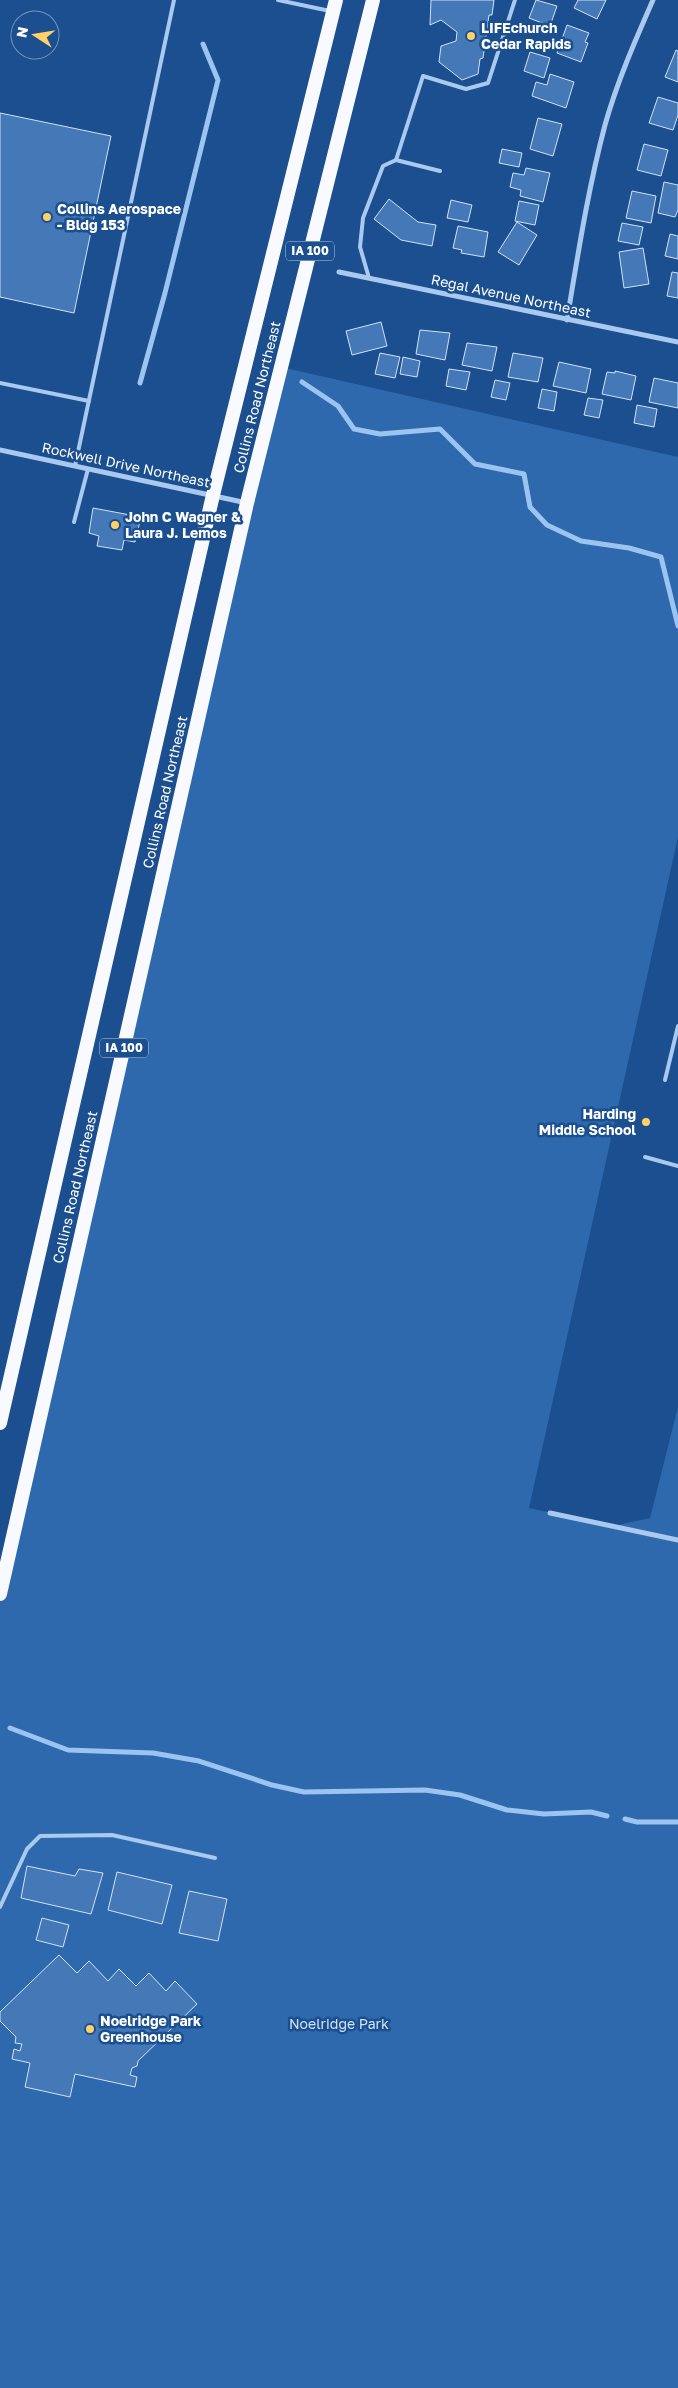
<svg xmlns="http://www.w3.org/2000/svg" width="678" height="2388" font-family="'Golos Text',sans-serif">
	<rect width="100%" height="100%" fill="#1b4f8f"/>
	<path fill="#2e69ad" d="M 281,367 L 678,457 L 678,837 L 529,1508 L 613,1526 L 650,1518 L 678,1407 L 678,2388 L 0,2388 L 0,1594 Z"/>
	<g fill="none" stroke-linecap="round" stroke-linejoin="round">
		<g stroke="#9cc4f0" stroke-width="5">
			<path d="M 302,382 L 338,406 L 354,429 L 380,434 L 440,429 L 475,464 L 524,474 L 530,507 L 547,525 L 581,541 L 629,548 L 661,557 L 678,626"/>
			<path d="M 140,383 L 165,293 L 218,80 L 203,44"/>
			<path d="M 10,1728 L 68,1750 L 153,1753 L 199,1761 L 272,1785 L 304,1792 L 425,1790 L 460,1795 L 507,1810 L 544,1814 L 591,1812 L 607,1816"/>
			<path d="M 625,1819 L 637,1822 L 678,1822"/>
		</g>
	</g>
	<g fill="#4478b7" stroke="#cfe3fa">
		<path d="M 431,0 L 494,0 L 492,15 L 489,15 L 483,58 L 480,59 L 478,74 L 462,80 L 439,62 L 441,46 L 456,41 L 457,32 L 441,20 L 430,25 Z"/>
		<path d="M 536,0 L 557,6 L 550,26 L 529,18 Z"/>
		<path d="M 578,0 L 606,0 L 597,19 L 574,8 Z"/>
		<path d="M 567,25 L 589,33 L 585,42 L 588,43 L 581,62 L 557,53 Z"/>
		<path d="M 676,50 L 678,51 L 678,82 L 665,77 Z"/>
		<path d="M 530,52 L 550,58 L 544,78 L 524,71 Z"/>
		<path d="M 550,74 L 574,82 L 566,108 L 532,96 L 536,82 L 547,85 Z"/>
		<path d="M 658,97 L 678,103 L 678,115 L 673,130 L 649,123 Z"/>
		<path d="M 0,113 L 111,136 L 74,313 L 0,297 Z"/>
		<path d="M 538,118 L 562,124 L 553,156 L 530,149 Z"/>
		<path d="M 644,144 L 668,150 L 661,176 L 637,170 Z"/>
		<path d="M 502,149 L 522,153 L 519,167 L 499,163 Z"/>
		<path d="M 526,168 L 550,173 L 543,202 L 520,196 L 521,190 L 510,187 L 513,173 L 524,175 Z"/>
		<path d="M 664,182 L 678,185 L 678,210 L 675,217 L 658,213 Z"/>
		<path d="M 632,191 L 656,196 L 651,223 L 626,218 Z"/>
		<path d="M 389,199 L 418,222 L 436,225 L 432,246 L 401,240 L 374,219 Z"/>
		<path d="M 451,200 L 472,205 L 468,222 L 447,218 Z"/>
		<path d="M 519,201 L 539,205 L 535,225 L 515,221 Z"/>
		<path d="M 517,222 L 537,235 L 519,265 L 498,252 Z"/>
		<path d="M 622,223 L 643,227 L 639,245 L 618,241 Z"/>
		<path d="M 458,226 L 488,232 L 484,257 L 461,253 L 462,250 L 453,248 Z"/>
		<path d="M 670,234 L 678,236 L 678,259 L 665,256 Z"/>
		<path d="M 643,248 L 649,284 L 624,288 L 619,252 Z"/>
		<path d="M 672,272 L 678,273 L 678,298 L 667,296 Z"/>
		<path d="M 381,322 L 387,346 L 352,355 L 346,331 Z"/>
		<path d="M 420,330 L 450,333 L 445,360 L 416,354 Z"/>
		<path d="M 467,343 L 497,347 L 492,371 L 462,365 Z"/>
		<path d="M 380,353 L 400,357 L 395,378 L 375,374 Z"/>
		<path d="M 513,353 L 543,358 L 538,382 L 508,377 Z"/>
		<path d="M 403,357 L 420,361 L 417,377 L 400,374 Z"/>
		<path d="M 559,362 L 591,369 L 586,393 L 553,386 Z"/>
		<path d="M 449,369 L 470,372 L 466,390 L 446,386 Z"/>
		<path d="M 615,371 L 636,376 L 631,400 L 602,394 L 607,372 L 615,373 Z"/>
		<path d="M 654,378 L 678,383 L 678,408 L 649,402 Z"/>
		<path d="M 495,380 L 510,383 L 506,400 L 491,397 Z"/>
		<path d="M 542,389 L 557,392 L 554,411 L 538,408 Z"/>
		<path d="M 588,398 L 603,400 L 599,418 L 584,415 Z"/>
		<path d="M 637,405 L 657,409 L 654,427 L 634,423 Z"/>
		<path d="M 93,508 L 141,517 L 135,542 L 124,540 L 122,550 L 97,546 L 99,536 L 89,533 Z"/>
		<path d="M 27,1866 L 75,1876 L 79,1869 L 103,1873 L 91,1914 L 21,1898 Z"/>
		<path d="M 117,1872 L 172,1885 L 162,1924 L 108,1910 Z"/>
		<path d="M 189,1891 L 227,1899 L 218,1941 L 179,1933 Z"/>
		<path d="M 42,1918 L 69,1925 L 63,1947 L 36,1940 Z"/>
		<path d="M 59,1955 L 77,1973 L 89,1961 L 108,1981 L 119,1969 L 136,1986 L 149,1973 L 166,1991 L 175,1981 L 197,2004 L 138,2061 L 137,2066 L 132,2068 L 130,2075 L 137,2077 L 135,2087 L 75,2074 L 70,2097 L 25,2087 L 30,2063 L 12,2059 L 14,2049 L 20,2051 L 22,2044 L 15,2043 L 16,2037 L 0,2021 L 0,2012 Z"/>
	</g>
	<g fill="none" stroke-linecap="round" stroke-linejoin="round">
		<g stroke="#a9c9ee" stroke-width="4">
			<path d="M 278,0 L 330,11"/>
			<path d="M 396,160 L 423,76 L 466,89 L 488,83 L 515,0"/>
			<path d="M 369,278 L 360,247 L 363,218 L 383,166 L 396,160 L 440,171"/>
			<path d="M 0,383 L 89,401"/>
			<path d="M 75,466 L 174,0"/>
			<path d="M 74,522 L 88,469"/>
			<path d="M 665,1080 L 678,1026"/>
			<path d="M 645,1157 L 678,1166"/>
			<path d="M 0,1907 L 27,1849 L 40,1836 L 112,1835 L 215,1858"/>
		</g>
		<g stroke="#a9c9ee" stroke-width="5">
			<path d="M 339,272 L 678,342"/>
			<path d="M 567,320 C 578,254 588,189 605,125 C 617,82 635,41 653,0"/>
			<path d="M 0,450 L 247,503"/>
			<path d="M 550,1513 L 678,1540"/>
		</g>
		<g stroke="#f8faff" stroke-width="14">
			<path d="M 0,1423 L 213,495 L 336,0"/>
			<path d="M 0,1594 L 247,503 L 373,0"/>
		</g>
	</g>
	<g fill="#ffd166" stroke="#1b4f8f" stroke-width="2">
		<circle cx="471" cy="36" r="5"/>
		<circle cx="47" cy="217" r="5"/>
		<circle cx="115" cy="525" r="5"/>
		<circle cx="646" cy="1122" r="5"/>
		<circle cx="90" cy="2029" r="5"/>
	</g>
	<g text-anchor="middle" stroke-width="5" stroke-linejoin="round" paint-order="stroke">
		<g fill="#1b4f8f" stroke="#bbcadd" stroke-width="1">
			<rect x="286" y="241.5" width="48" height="19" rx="4"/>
			<rect x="100" y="1038.5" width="48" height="19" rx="4"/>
		</g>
		<g font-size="12" font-weight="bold" fill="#fff">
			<text x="310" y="255">IA 100</text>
			<text x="124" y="1052">IA 100</text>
		</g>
		<g font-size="14" font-weight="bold" fill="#fff" stroke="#1b4f8f" text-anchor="start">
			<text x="481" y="33">LIFEchurch<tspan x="481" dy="16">Cedar Rapids</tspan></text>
			<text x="57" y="214">Collins Aerospace<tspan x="57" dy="16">- Bldg 153</tspan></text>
			<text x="125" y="522">John C Wagner &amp;<tspan x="125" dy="16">Laura J. Lemos</tspan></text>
			<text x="636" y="1119" text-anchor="end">Harding<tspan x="636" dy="16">Middle School</tspan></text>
			<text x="100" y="2026">Noelridge Park<tspan x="100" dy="16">Greenhouse</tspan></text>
		</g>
		<g font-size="14" fill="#fff" stroke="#1b4f8f">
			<text transform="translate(511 296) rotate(12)" y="5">Regal Avenue Northeast</text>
			<text transform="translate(257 397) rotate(-76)" y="5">Collins Road Northeast</text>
			<text transform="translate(126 465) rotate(12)" y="5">Rockwell Drive Northeast</text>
			<text transform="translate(165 792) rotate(-77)" y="5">Collins Road Northeast</text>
			<text transform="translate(75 1187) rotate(-77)" y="5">Collins Road Northeast</text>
		</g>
		<g font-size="14" fill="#cfe3fa" stroke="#1b4f8f">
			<text x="339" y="2029">Noelridge Park</text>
		</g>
	</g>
	<g transform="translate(35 35) rotate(282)"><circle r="24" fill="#1b4f8f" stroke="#7695bc"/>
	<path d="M0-4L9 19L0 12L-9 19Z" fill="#ffd166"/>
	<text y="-8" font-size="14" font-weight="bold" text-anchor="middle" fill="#ffffff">N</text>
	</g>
</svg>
